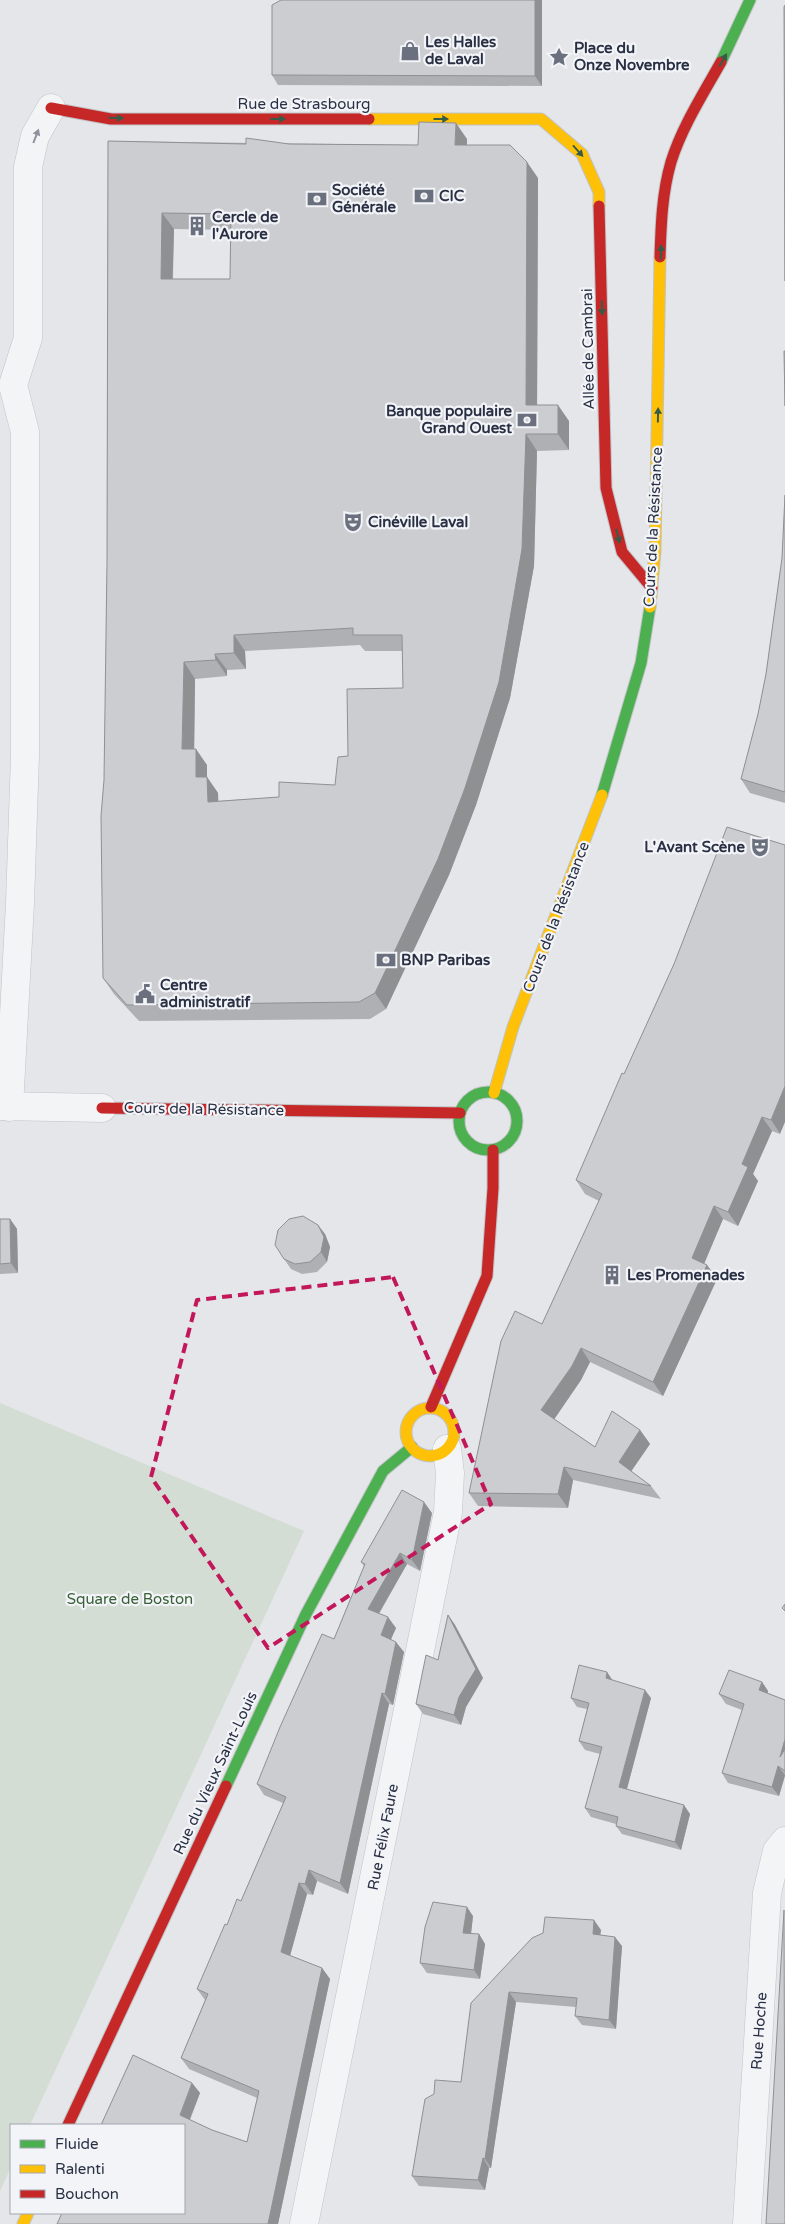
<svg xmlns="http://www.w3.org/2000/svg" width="785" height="2224" font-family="'Varela Round',sans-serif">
	<rect width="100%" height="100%" fill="#e4e6e9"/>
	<path fill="#d3ddd4" d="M 0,1403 L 304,1531 L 30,2125 L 11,2125 L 11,2167 L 0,2191 Z"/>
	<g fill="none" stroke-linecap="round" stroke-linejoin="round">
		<defs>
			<g id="street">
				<path d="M 0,1106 L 102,1108"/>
				<path d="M 9,1107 L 20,903 L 25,755 L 25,432 L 13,385 L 28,338 L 28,167 L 35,136 L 51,108"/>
				<path d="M 304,2224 L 448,1512 L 450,1473 L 447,1449"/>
				<path d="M 747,2224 L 767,1893 L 777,1851 L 785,1841"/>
			</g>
			<g id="fast">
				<path d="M 721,62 L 750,0"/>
				<path d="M 602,795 L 641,663 L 650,607"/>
				<circle cx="488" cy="1121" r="29"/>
				<path d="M 226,1786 L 306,1614 L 383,1471 L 412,1447"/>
			</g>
			<g id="slow">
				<path d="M 369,119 L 541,119 L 582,154 L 599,192 L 599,206"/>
				<path d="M 650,607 L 655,551 L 660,257"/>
				<path d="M 494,1093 L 513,1027 L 602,795"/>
				<circle cx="430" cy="1432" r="24"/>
				<path d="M 23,2224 L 28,2213"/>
			</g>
			<g id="jam">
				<path d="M 51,108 L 111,119 L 369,119"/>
				<path d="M 599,206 L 606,488 L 622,552 L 652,588"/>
				<path d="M 660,257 C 661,225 662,193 671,162 C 682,127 703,94 721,62"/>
				<path d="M 102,1108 L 460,1113"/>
				<path d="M 431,1407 L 487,1276 L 493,1188 L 493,1150"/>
				<path d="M 68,2125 L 226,1786"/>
			</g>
		</defs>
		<use href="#street" stroke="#c1c3c7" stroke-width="29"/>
		<use href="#fast" stroke="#c1c3c7" stroke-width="13"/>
		<use href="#slow" stroke="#c1c3c7" stroke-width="13"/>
		<use href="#jam" stroke="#c1c3c7" stroke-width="13"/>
		<use href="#street" stroke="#f3f4f6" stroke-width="28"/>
		<use href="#fast" stroke="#4caf50" stroke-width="11"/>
		<use href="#slow" stroke="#ffc107" stroke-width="11"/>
		<use href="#jam" stroke="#c62828" stroke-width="11"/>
	</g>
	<g fill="#afb0b4" fill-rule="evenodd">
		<path d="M 281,0 L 542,0 L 542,86 L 278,85 L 272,75 Z"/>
		<path d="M 467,139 L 467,145 L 538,178 L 537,405 L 569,421 L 569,450 L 537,451 L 534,566 L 510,698 L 476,805 L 449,875 L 386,1009 L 370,1019 L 139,1021 L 114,994 L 103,978 L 107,563 L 108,141 L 418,145 ZM 174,229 L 231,230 L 230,279 L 173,279 ZM 360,645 L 365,651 L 402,651 L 403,688 L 335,785 L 279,797 L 218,801 L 218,793 L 207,777 L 207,765 L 194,749 L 195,679 L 227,676 L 227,670 L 246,669 L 245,651 Z"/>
		<path d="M 785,495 L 785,803 L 750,793 L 741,779 L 758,714 L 766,674 L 782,558 Z"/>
		<path d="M 674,964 L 780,1134 L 772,1131 L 753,1174 L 758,1181 L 738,1226 L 723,1219 L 704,1264 L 707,1265 L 717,1279 L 663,1396 L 590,1362 L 581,1380 L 554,1419 L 595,1447 L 640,1430 L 650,1444 L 631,1471 L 651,1486 L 661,1499 L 573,1480 L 568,1508 L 478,1506 L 469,1493 L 542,1324 L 599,1201 L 585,1194 L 576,1180 Z"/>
		<path d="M 0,1219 L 10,1219 L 17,1229 L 18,1273 L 0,1274 Z"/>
		<path d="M 325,1234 L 330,1247 L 327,1262 L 317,1272 L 302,1274 L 291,1269 L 284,1259 Z"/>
		<path d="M 432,1513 L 420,1571 L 407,1564 L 379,1614 L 396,1628 L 391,1639 L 404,1652 L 393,1705 L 389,1704 L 348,1894 L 317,1881 L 313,1895 L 307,1894 L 290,1956 L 322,1968 L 330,1979 L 278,2224 L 57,2224 L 184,2125 L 192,2083 L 200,2093 L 190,2120 L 212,2130 L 247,2142 L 257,2098 L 189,2069 L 181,2058 L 205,2000 L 197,1989 L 227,1925 L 241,1901 L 283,1803 L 264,1795 L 257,1784 L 334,1639 L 364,1566 L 361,1562 Z"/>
		<path d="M 448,1615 L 455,1625 L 483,1678 L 466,1707 L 461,1725 L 423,1714 L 416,1704 L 438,1660 Z"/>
		<path d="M 607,1672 L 612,1680 L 651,1698 L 627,1789 L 690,1814 L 681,1850 L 622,1834 L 616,1826 L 616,1824 L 591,1817 L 585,1808 L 600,1754 L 585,1750 L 579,1741 L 587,1709 L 577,1707 L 571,1698 Z"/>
		<path d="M 762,1682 L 768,1691 L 768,1693 L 785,1700 L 785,1776 L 779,1796 L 728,1783 L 722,1773 L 742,1710 L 726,1704 L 719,1694 Z"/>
		<path d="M 473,1916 L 471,1934 L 479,1934 L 485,1944 L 480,1979 L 427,1973 L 420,1963 Z"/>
		<path d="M 601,1930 L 600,1935 L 622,1946 L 616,2029 L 582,2025 L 575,2016 L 576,2007 L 516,2002 L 491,2168 L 489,2168 L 485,2190 L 419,2186 L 412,2176 L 461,2082 L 471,2003 L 543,1933 Z"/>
	</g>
	<g fill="#8e9092">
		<path d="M 535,0 L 542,0 L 542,86 L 535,76 Z"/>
		<path d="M 456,123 L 467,139 L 467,161 L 455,145 Z"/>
		<path d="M 527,162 L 538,178 L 537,421 L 526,405 Z"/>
		<path d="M 162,213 L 174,229 L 172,295 L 161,279 Z"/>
		<path d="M 558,405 L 569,421 L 569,450 L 558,434 Z"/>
		<path d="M 526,434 L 537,451 L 534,566 L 510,698 L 476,805 L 449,875 L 386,1009 L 375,993 Z"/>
		<path d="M 234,635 L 245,651 L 246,669 L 234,653 Z"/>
		<path d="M 215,654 L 227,670 L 227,676 L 216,660 Z"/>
		<path d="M 184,662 L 195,679 L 194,765 L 182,749 Z"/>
		<path d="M 196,749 L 207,765 L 207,777 L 218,793 L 219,818 L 208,802 L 196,777 Z"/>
		<path d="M 785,1086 L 785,1122 L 780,1134 L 771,1120 Z"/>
		<path d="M 762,1117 L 772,1131 L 753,1174 L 758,1181 L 738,1226 L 728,1212 L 742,1164 Z"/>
		<path d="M 714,1206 L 723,1219 L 701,1271 L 692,1258 Z"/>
		<path d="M 10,1219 L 17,1229 L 18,1273 L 11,1263 Z"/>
		<path d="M 318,1225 L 325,1234 L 330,1247 L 327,1262 L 321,1252 Z"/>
		<path d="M 707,1265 L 717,1279 L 663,1396 L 653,1382 Z"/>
		<path d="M 581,1348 L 590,1362 L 581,1380 L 551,1424 L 541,1410 Z"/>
		<path d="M 640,1430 L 650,1444 L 628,1476 L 619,1462 Z"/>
		<path d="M 564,1467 L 573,1480 L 568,1508 L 558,1494 Z"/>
		<path d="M 424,1502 L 432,1513 L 420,1571 L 412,1560 Z"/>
		<path d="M 400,1553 L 407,1564 L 375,1620 L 368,1609 Z"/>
		<path d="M 448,1615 L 455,1625 L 483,1678 L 466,1707 L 461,1725 L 454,1715 Z"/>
		<path d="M 388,1617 L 396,1628 L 388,1646 L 381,1635 Z"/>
		<path d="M 396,1642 L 404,1652 L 393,1705 L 385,1694 Z"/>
		<path d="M 607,1672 L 613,1681 L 606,1678 Z"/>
		<path d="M 762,1682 L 768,1691 L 765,1699 L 759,1690 Z"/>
		<path d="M 645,1690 L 651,1698 L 625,1796 L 619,1787 Z"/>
		<path d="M 382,1693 L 389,1704 L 348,1894 L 340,1883 Z"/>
		<path d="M 785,1739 L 785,1764 L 780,1757 Z"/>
		<path d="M 778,1766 L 785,1775 L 779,1796 L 772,1787 Z"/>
		<path d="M 684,1805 L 690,1814 L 681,1850 L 675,1842 Z"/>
		<path d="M 309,1870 L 317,1881 L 313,1895 L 305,1884 Z"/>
		<path d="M 299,1883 L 307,1894 L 288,1963 L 281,1952 Z"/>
		<path d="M 467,1907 L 473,1916 L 470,1942 L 463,1933 Z"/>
		<path d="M 594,1920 L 601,1930 L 599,1944 L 593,1934 Z"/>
		<path d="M 479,1934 L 485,1944 L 480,1979 L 474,1970 Z"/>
		<path d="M 615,1937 L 622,1946 L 616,2029 L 609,2020 Z"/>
		<path d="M 322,1968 L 330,1979 L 278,2224 L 268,2224 Z"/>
		<path d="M 509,1992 L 516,2002 L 491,2168 L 485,2159 Z"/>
		<path d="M 192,2083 L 200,2093 L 187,2126 L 180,2115 Z"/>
		<path d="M 483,2158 L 489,2168 L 485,2190 L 478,2180 Z"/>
	</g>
	<g fill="#cbcdd1" stroke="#8e9092" fill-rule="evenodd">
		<path d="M 281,0 L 535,0 L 535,76 L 272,75 L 272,5 Z"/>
		<path d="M 785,5 L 785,281 L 784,7 Z"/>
		<path d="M 419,122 L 456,123 L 455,145 L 510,145 L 527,162 L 526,405 L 558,405 L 558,434 L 526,434 L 522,549 L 499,682 L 465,788 L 438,859 L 375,993 L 359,1002 L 127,1005 L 103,978 L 101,816 L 104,780 L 107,563 L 108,141 L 246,144 L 246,138 L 289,144 L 418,145 ZM 162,213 L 231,214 L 230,279 L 161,279 ZM 353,628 L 353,635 L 402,635 L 403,688 L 347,689 L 348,756 L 338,757 L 335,785 L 279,782 L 279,797 L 208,802 L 207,777 L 196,777 L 196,749 L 182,749 L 184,662 L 216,660 L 215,654 L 234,653 L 234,635 Z"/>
		<path d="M 784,351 L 785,351 L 785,406 Z"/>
		<path d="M 785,495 L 785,792 L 741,779 L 758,714 L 766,674 L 782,558 Z"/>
		<path d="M 727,827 L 785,845 L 785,1086 L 771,1120 L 762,1117 L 742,1164 L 748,1167 L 728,1212 L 714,1206 L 692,1258 L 707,1265 L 653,1382 L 581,1348 L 572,1366 L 541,1410 L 595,1447 L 612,1411 L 640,1430 L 619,1462 L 651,1486 L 564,1467 L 558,1494 L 469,1493 L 501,1341 L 515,1311 L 542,1324 L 602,1194 L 576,1180 L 622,1073 L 624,1074 L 674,964 Z"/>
		<path d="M 303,1216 L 318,1225 L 324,1237 L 321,1252 L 310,1262 L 295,1264 L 284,1259 L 275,1245 L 278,1230 L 289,1219 Z"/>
		<path d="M 0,1219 L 10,1219 L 11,1263 L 0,1264 Z"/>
		<path d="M 402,1490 L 424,1502 L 412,1560 L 400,1553 L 368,1609 L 388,1617 L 381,1635 L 396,1642 L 385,1694 L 382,1693 L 340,1883 L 309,1870 L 305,1884 L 299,1883 L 281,1952 L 322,1968 L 268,2224 L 57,2224 L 62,2213 L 184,2213 L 184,2125 L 101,2125 L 133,2055 L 192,2083 L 180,2115 L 212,2130 L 247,2142 L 259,2091 L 181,2058 L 208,1994 L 197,1989 L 225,1924 L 227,1925 L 237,1899 L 241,1901 L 286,1797 L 257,1784 L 280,1727 L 322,1634 L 334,1639 L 365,1564 L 361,1562 Z"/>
		<path d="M 785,1604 L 785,1611 L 782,1608 Z"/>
		<path d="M 448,1615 L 476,1669 L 459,1697 L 454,1715 L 416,1704 L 426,1655 L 438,1660 Z"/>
		<path d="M 579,1665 L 607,1672 L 606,1678 L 645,1690 L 619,1787 L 684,1805 L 675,1842 L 616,1826 L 618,1817 L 585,1808 L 602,1747 L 579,1741 L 589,1703 L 571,1698 Z"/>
		<path d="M 729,1670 L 762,1682 L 759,1690 L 785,1700 L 785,1739 L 780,1757 L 785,1749 L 785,1771 L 778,1766 L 772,1787 L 722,1773 L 744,1704 L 719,1694 Z"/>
		<path d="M 433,1902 L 467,1907 L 463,1933 L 479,1934 L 474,1970 L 420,1963 L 425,1927 Z"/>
		<path d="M 784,1910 L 785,2224 L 766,2224 Z"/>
		<path d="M 545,1917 L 594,1920 L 593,1934 L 615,1937 L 609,2020 L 575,2016 L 577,1998 L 509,1992 L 485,2159 L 483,2158 L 478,2180 L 412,2176 L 425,2099 L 434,2094 L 435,2080 L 461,2082 L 471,2003 L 532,1938 L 543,1933 Z"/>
	</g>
	<defs><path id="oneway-solid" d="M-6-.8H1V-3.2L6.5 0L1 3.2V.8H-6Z" transform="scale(1.25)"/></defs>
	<g fill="#365c48">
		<use href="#oneway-solid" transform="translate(723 60) rotate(-60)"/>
		<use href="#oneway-solid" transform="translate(116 118) rotate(2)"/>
		<use href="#oneway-solid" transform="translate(278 119)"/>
		<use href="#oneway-solid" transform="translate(441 119)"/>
		<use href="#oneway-solid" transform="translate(578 151) rotate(48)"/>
		<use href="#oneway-solid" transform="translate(661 252) rotate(-89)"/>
		<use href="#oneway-solid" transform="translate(602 308) rotate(89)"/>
		<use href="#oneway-solid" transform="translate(658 415) rotate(-89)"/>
		<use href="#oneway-solid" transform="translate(618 536) rotate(76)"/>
	</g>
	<use fill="#8e929d" href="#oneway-solid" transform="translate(36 136) rotate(-69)"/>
	<path fill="none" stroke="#c2185b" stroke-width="4" stroke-dasharray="10 6" stroke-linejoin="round" d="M 393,1277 L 491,1504 L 268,1648 L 151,1477 L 197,1300 Z"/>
	<defs>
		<symbol id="shop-bare" viewBox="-9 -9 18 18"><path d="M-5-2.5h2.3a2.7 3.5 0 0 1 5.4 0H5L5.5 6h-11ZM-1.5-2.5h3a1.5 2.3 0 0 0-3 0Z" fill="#6b707e" stroke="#f2f4f8" stroke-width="2.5" paint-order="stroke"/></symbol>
		<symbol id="sight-bare" viewBox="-9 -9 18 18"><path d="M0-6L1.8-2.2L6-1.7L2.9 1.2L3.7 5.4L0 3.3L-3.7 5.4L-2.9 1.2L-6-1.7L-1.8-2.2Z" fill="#6b707e" stroke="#f2f4f8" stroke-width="2.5" paint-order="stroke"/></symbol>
		<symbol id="bank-bare" viewBox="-9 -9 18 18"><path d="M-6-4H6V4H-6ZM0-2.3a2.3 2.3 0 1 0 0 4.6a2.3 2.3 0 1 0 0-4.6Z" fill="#6b707e" stroke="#f2f4f8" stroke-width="2.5" paint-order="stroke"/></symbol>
		<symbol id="building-bare" viewBox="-9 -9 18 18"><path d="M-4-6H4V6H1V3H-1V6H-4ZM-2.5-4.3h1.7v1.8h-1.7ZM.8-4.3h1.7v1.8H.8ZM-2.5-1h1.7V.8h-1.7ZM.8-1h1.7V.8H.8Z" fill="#6b707e" stroke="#f2f4f8" stroke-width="2.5" paint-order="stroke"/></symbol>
		<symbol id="theatre-bare" viewBox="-9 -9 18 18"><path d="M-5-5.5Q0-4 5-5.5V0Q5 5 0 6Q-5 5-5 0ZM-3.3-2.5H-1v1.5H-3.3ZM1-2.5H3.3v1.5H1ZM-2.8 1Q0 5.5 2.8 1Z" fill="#6b707e" stroke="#f2f4f8" stroke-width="2.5" paint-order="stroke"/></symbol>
		<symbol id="civic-bare" viewBox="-9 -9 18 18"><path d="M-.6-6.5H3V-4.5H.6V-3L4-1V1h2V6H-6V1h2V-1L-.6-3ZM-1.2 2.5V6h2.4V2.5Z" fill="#6b707e" stroke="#f2f4f8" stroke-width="2.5" paint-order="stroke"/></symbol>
	</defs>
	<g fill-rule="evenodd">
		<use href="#shop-bare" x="396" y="37" width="28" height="28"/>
		<use href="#sight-bare" x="545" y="43" width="28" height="28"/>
		<use href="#bank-bare" x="410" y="182" width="28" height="28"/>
		<use href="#bank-bare" x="303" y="185" width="28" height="28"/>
		<use href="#building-bare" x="183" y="212" width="28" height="28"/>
		<use href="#bank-bare" x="513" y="406" width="28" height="28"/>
		<use href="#theatre-bare" x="339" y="508" width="28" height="28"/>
		<use href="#theatre-bare" x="746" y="833" width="28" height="28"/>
		<use href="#bank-bare" x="372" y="946" width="28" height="28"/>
		<use href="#civic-bare" x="131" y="980" width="28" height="28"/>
		<use href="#building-bare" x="598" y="1261" width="28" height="28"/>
	</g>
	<g text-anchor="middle" stroke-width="4.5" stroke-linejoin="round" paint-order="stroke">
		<g font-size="15" font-weight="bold" fill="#2a3044" stroke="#f2f4f8" text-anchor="start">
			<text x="425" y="47">Les Halles<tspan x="425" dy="17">de Laval</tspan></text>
			<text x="574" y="53">Place du<tspan x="574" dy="17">Onze Novembre</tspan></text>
			<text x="332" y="195">Société<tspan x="332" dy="17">Générale</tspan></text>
			<text x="439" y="201">CIC</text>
			<text x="212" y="222">Cercle de<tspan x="212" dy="17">l'Aurore</tspan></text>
			<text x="512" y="416" text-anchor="end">Banque populaire<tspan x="512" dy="17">Grand Ouest</tspan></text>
			<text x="368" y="527">Cinéville Laval</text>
			<text x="745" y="852" text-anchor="end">L'Avant Scène</text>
			<text x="401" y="965">BNP Paribas</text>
			<text x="160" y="990">Centre<tspan x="160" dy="17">administratif</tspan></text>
			<text x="627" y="1280">Les Promenades</text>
		</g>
		<g font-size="15" fill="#2a3044" stroke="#f2f4f8">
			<text x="304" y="109">Rue de Strasbourg</text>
			<text transform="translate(588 349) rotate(-91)" y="5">Allée de Cambrai</text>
			<text transform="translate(653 527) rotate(-87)" y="5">Cours de la Résistance</text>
			<text transform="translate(556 917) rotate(-69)" y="5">Cours de la Résistance</text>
			<text transform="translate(204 1109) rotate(1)" y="5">Cours de la Résistance</text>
			<text transform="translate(215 1773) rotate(-65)" y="5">Rue du Vieux Saint-Louis</text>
			<text transform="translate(383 1837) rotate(-79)" y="5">Rue Félix Faure</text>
			<text transform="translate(759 2031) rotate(-86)" y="5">Rue Hoche</text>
		</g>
		<g font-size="15" fill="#396036" stroke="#f2f4f8">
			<text x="130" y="1604">Square de Boston</text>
		</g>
	</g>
	<rect x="10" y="2124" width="175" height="90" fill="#f2f4f8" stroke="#a2a6b0"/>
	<rect x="20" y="2140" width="25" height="8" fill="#4caf50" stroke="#a2a6b0"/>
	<text x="55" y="2149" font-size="15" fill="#2a3044">Fluide</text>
	<rect x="20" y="2165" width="25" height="8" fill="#ffc107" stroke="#a2a6b0"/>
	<text x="55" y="2174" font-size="15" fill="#2a3044">Ralenti</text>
	<rect x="20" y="2190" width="25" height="8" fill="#c62828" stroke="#a2a6b0"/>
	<text x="55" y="2199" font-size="15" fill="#2a3044">Bouchon</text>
</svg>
